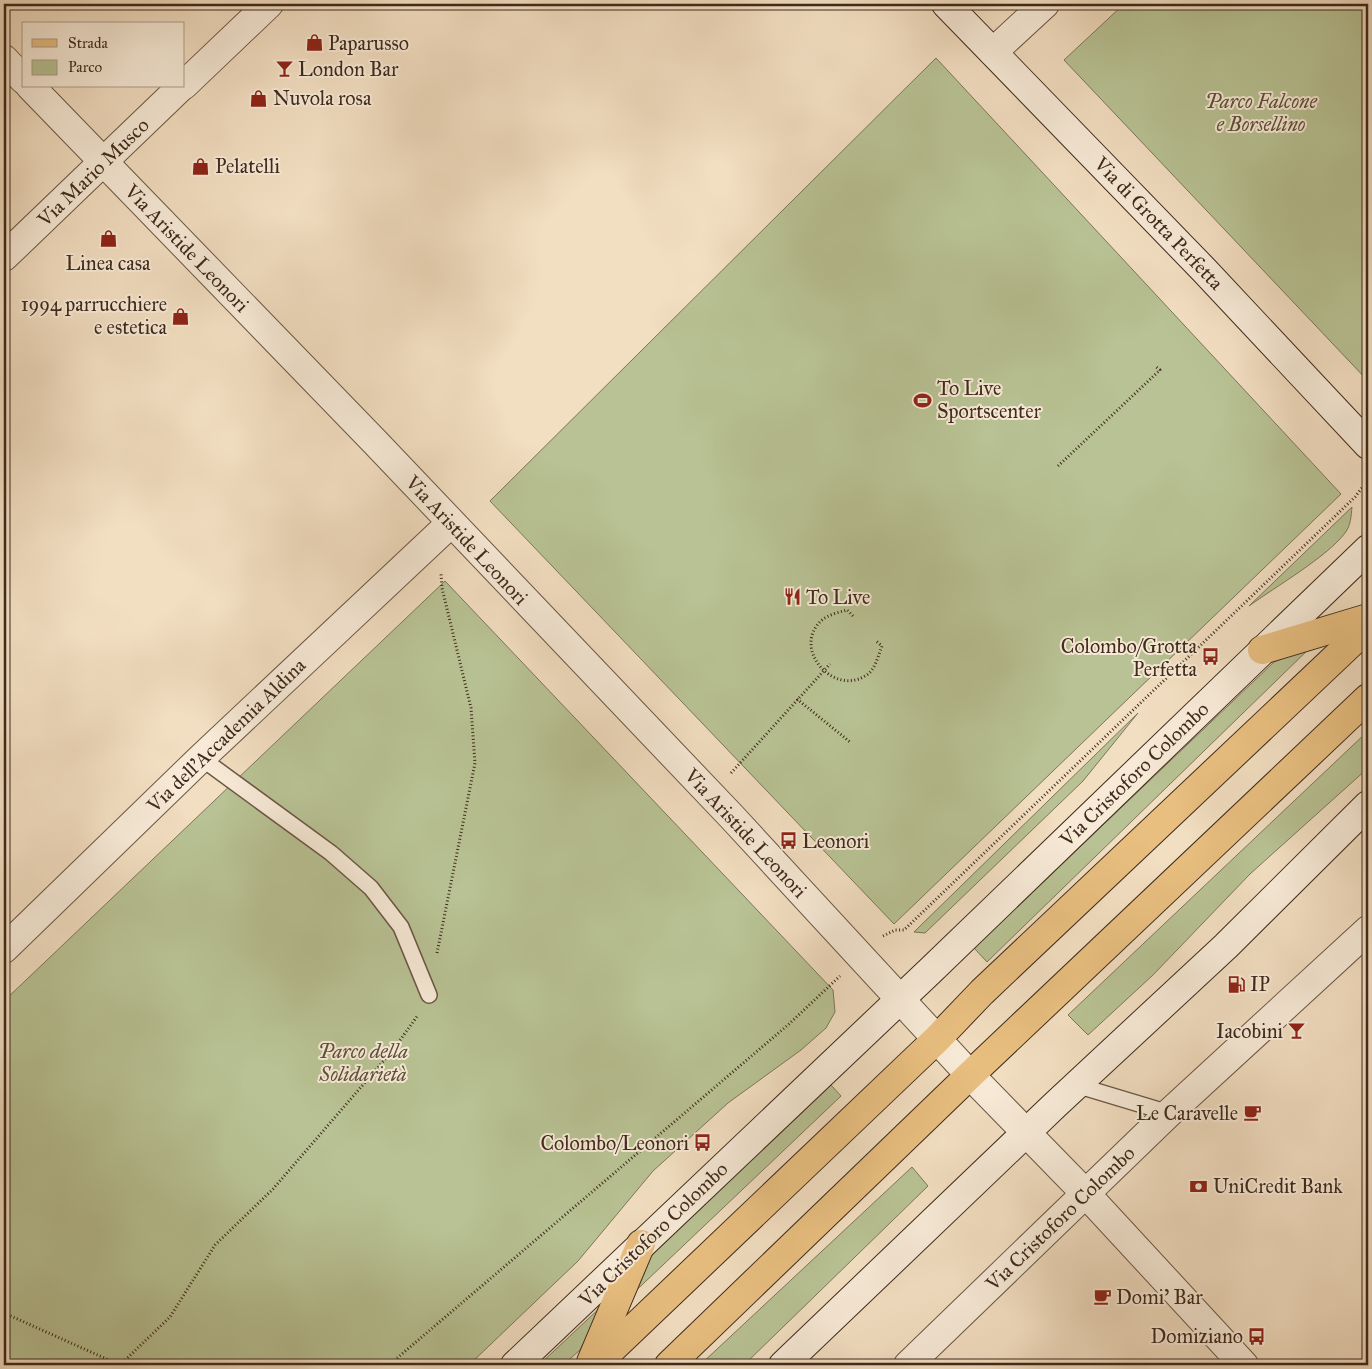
<svg xmlns="http://www.w3.org/2000/svg" width="1372" height="1369" font-family="'IM FELL Great Primer',serif">
	<rect width="100%" height="100%" fill="#f2dec1"/>
	<filter id="stains"><feTurbulence type="fractalNoise" baseFrequency=".004" numOctaves="4"/><feColorMatrix values="0 0 0 0 .2 0 0 0 0 .09 0 0 0 0 .02 0 0 0 .5 -.17"/></filter>
	<radialGradient id="worn" r=".72"><stop offset=".6" stop-color="#630" stop-opacity="0"/><stop offset="1" stop-color="#630" stop-opacity=".3"/></radialGradient>
	<g fill="#b8c294" stroke="#7c7658">
		<path d="M 1124,4 L 1368,4 L 1368,381 L 1064,60 Z"/>
		<path d="M 936,58 L 1341,494 L 894,924 L 490,501 Z"/>
		<path d="M 1352,507 C 1351,516 1351,525 1345,533 C 1327,557 1275,587 1249,606 Z"/>
		<path d="M 445,581 L 833,990 L 835,1012 L 826,1028 L 801,1050 L 728,1103 L 653,1171 L 578,1261 L 469,1365 L 4,1365 L 4,1001 Z"/>
		<path d="M 1313,645 L 987,962 L 974,948 L 1274,662 Z"/>
		<path d="M 1138,713 L 1083,781 L 925,933 L 914,932 Z"/>
		<path d="M 1368,731 L 1368,768 L 1250,874 L 1153,975 L 1088,1035 L 1068,1015 Z"/>
		<path d="M 831,1085 L 841,1096 L 625,1301 L 647,1260 Z"/>
		<path d="M 912,1167 L 928,1186 L 744,1365 L 700,1365 Z"/>
		<path d="M 603,1305 L 580,1350 L 563,1365 L 539,1365 Z"/>
	</g>
	<g fill="none" stroke-linecap="round" stroke-linejoin="round">
		<defs>
			<g id="lane">
				<path d="M 201,758 L 331,853 L 371,888 L 401,927 L 429,995"/>
				<path d="M 1076,1085 L 1169,1113"/>
			</g>
			<g id="street">
				<path d="M 993,52 L 1045,4"/>
				<path d="M 4,59 L 24,80"/>
				<path d="M 184,85 L 269,4"/>
				<path d="M 30,86 L 375,442 L 732,817 L 970,1075 L 1086,1194 L 1244,1365"/>
				<path d="M 4,257 L 182,86"/>
				<path d="M 4,949 L 201,758 L 451,523"/>
				<path d="M 908,1365 L 1169,1113 L 1368,930"/>
			</g>
			<g id="secondary">
				<path d="M 946,4 L 1204,270 L 1368,445"/>
				<path d="M 515,1365 L 930,971 L 1368,549"/>
				<path d="M 783,1365 L 1055,1105 L 1226,946 L 1368,805"/>
			</g>
			<g id="primary">
				<path d="M 1262,650 L 1368,618"/>
				<path d="M 591,1362 L 641,1244"/>
				<path d="M 595,1365 L 937,1039 L 982,992 L 1368,627"/>
				<path d="M 669,1365 L 970,1075 L 1368,698"/>
			</g>
		</defs>
		<use href="#lane" stroke="#6c5745" stroke-width="18"/>
		<use href="#street" stroke="#6c5745" stroke-width="30"/>
		<use href="#secondary" stroke="#3f2a1c" stroke-width="30"/>
		<use href="#primary" stroke="#3f2a1c" stroke-width="30"/>
		<g stroke="#3f2a1c" stroke-width="3" stroke-dasharray="1 2.5" stroke-linecap="butt">
			<path d="M 1058,466 L 1160,370 L 1155,366"/>
			<path d="M 853,616 L 847,610 C 839,612 828,615 822,620 C 791,647 832,696 865,676 C 875,671 878,656 882,646 L 875,640"/>
			<path d="M 797,699 L 850,742"/>
			<path d="M 731,773 L 830,664"/>
			<path d="M 883,936 L 895,930 L 904,930 L 1355,497 L 1368,480"/>
			<path d="M 437,953 L 475,763 L 471,708 L 442,588 L 441,574"/>
			<path d="M 4,1313 L 120,1365"/>
			<path d="M 120,1365 L 170,1317 L 215,1245 L 273,1189 L 393,1050 L 418,1015"/>
			<path d="M 389,1365 L 789,1024 L 840,976"/>
		</g>
		<use href="#lane" stroke="#f7ead7" stroke-width="15"/>
		<use href="#street" stroke="#f7ead7" stroke-width="28"/>
		<use href="#secondary" stroke="#f7ead7" stroke-width="28"/>
		<use href="#primary" stroke="#e9bf80" stroke-width="28"/>
	</g>
	<defs>
		<symbol id="shop-bare" viewBox="-9 -9 18 18"><path d="M-5-2.5h2.3a2.7 3.5 0 0 1 5.4 0H5L5.5 6h-11ZM-1.5-2.5h3a1.5 2.3 0 0 0-3 0Z" fill="#8f2418" stroke="#f7ead7" stroke-width="2.5" paint-order="stroke"/></symbol>
		<symbol id="bar-bare" viewBox="-9 -9 18 18"><path d="M-6-5H6L.8 .8V4.5H3.5V6h-7V4.5H-.8V.8Z" fill="#8f2418" stroke="#f7ead7" stroke-width="2.5" paint-order="stroke"/></symbol>
		<symbol id="stadium-bare" viewBox="-9 -9 18 18"><path d="M0-5a6.5 5 0 1 0 0 10a6.5 5 0 1 0 0-10ZM-3.5-1.8h7v3.6h-7Z" fill="#8f2418" stroke="#f7ead7" stroke-width="2.5" paint-order="stroke"/></symbol>
		<symbol id="restaurant-bare" viewBox="-9 -9 18 18"><path d="M-5-6h1v4h1v-4h1v4h1v-4h1v5L-1.5 .5V6h-2V.5L-5-1ZM5-6V6H3V1.5H1.5Q1.5-4 5-6Z" fill="#8f2418" stroke="#f7ead7" stroke-width="2.5" paint-order="stroke"/></symbol>
		<symbol id="bus-bare" viewBox="-9 -9 18 18"><path d="M-5-6H5V4H4V6H2V4H-2V6H-4V4H-5ZM-3.5-4V0h7V-4ZM-3.5 1.2v1.5H-2V1.2ZM2 1.2v1.5H3.5V1.2Z" fill="#8f2418" stroke="#f7ead7" stroke-width="2.5" paint-order="stroke"/></symbol>
		<symbol id="fuel-bare" viewBox="-9 -9 18 18"><path d="M-5.5-6h7V0h2V4h1.3V-2.5L3-4.5l.8-.8L6-3V5H2.5V1h-1V6h-7ZM-4.2-4.7v3.2H.2V-4.7Z" fill="#8f2418" stroke="#f7ead7" stroke-width="2.5" paint-order="stroke"/></symbol>
		<symbol id="cafe-bare" viewBox="-9 -9 18 18"><path d="M-5.5-4.5H6V0H3Q3 3.5 0 3.5H-2.5Q-5.5 3.5-5.5 0ZM3-3.2v2h1.7v-2ZM-6 4.5H4V6H-6Z" fill="#8f2418" stroke="#f7ead7" stroke-width="2.5" paint-order="stroke"/></symbol>
		<symbol id="bank-bare" viewBox="-9 -9 18 18"><path d="M-6-4H6V4H-6ZM0-2.3a2.3 2.3 0 1 0 0 4.6a2.3 2.3 0 1 0 0-4.6Z" fill="#8f2418" stroke="#f7ead7" stroke-width="2.5" paint-order="stroke"/></symbol>
	</defs>
	<g fill-rule="evenodd">
		<use href="#shop-bare" x="302" y="30" width="25" height="25"/>
		<use href="#bar-bare" x="272" y="56" width="25" height="25"/>
		<use href="#shop-bare" x="246" y="86" width="25" height="25"/>
		<use href="#shop-bare" x="188" y="154" width="25" height="25"/>
		<use href="#shop-bare" x="96" y="226" width="25" height="25"/>
		<use href="#shop-bare" x="168" y="304" width="25" height="25"/>
		<use href="#stadium-bare" x="910" y="388" width="25" height="25"/>
		<use href="#restaurant-bare" x="780" y="584" width="25" height="25"/>
		<use href="#bus-bare" x="1198" y="644" width="25" height="25"/>
		<use href="#bus-bare" x="776" y="828" width="25" height="25"/>
		<use href="#fuel-bare" x="1224" y="972" width="25" height="25"/>
		<use href="#bar-bare" x="1284" y="1018" width="25" height="25"/>
		<use href="#cafe-bare" x="1240" y="1100" width="25" height="25"/>
		<use href="#bus-bare" x="690" y="1130" width="25" height="25"/>
		<use href="#bank-bare" x="1186" y="1174" width="25" height="25"/>
		<use href="#cafe-bare" x="1090" y="1284" width="25" height="25"/>
		<use href="#bus-bare" x="1244" y="1324" width="25" height="25"/>
	</g>
	<g text-anchor="middle" stroke-width="4" stroke-linejoin="round" paint-order="stroke">
		<g font-size="20" fill="#3f2a1c" stroke="#f7ead7" text-anchor="start">
			<text x="328" y="50">Paparusso</text>
			<text x="298" y="76">London Bar</text>
			<text x="273" y="105">Nuvola rosa</text>
			<text x="215" y="173">Pelatelli</text>
			<text x="108" y="270" text-anchor="middle">Linea casa</text>
			<text x="167" y="311" text-anchor="end">1994 parrucchiere<tspan x="167" dy="23">e estetica</tspan></text>
			<text x="937" y="395">To Live<tspan x="937" dy="23">Sportscenter</tspan></text>
			<text x="806" y="604">To Live</text>
			<text x="1197" y="653" text-anchor="end">Colombo/Grotta<tspan x="1197" dy="23">Perfetta</tspan></text>
			<text x="802" y="848">Leonori</text>
			<text x="1250" y="991">IP</text>
			<text x="1283" y="1038" text-anchor="end">Iacobini</text>
			<text x="1238" y="1120" text-anchor="end">Le Caravelle</text>
			<text x="689" y="1150" text-anchor="end">Colombo/Leonori</text>
			<text x="1213" y="1193">UniCredit Bank</text>
			<text x="1116" y="1304">Domi' Bar</text>
			<text x="1243" y="1343" text-anchor="end">Domiziano</text>
		</g>
		<g font-size="20" font-style="italic" fill="#5d503a" stroke="#f7ead7">
			<text x="1261" y="108">Parco Falcone<tspan x="1261" dy="23">e Borsellino</tspan></text>
			<text x="363" y="1058">Parco della<tspan x="363" dy="23">Solidarietà</tspan></text>
		</g>
		<g font-size="20" fill="#3f2a1c" stroke="#f7ead7">
			<text transform="translate(93 172) rotate(-44)" y="7">Via Mario Musco</text>
			<text transform="translate(1159 223) rotate(46)" y="7">Via di Grotta Perfetta</text>
			<text transform="translate(187 248) rotate(46)" y="7">Via Aristide Leonori</text>
			<text transform="translate(467 540) rotate(47)" y="7">Via Aristide Leonori</text>
			<text transform="translate(226 735) rotate(-44)" y="7">Via dell'Accademia Aldina</text>
			<text transform="translate(1134 774) rotate(-44)" y="7">Via Cristoforo Colombo</text>
			<text transform="translate(746 833) rotate(47)" y="7">Via Aristide Leonori</text>
			<text transform="translate(1060 1218) rotate(-44)" y="7">Via Cristoforo Colombo</text>
			<text transform="translate(653 1234) rotate(-44)" y="7">Via Cristoforo Colombo</text>
		</g>
	</g>
	<rect width="1372" height="1369" fill="none" stroke="#f2dec1" stroke-width="20"/>
	<rect x="5" y="5" width="1362" height="1359" fill="none" stroke="#3f2a1c" stroke-width="2.5"/>
	<rect x="10" y="10" width="1352" height="1349" fill="none" stroke="#3f2a1c"/>
	<rect x="22" y="22" width="162" height="65" fill="#f7ead7" stroke="#ad9d8c"/>
	<rect x="32" y="39" width="25" height="8" fill="#e9bf80" stroke="#ad9d8c"/>
	<text x="68" y="48" font-size="15" fill="#3f2a1c">Strada</text>
	<rect x="32" y="60" width="25" height="15" fill="#b8c294" stroke="#ad9d8c"/>
	<text x="68" y="72" font-size="15" fill="#3f2a1c">Parco</text>
	<rect width="100%" height="100%" filter="url(#stains)"/>
	<rect width="100%" height="100%" fill="url(#worn)"/>
</svg>
